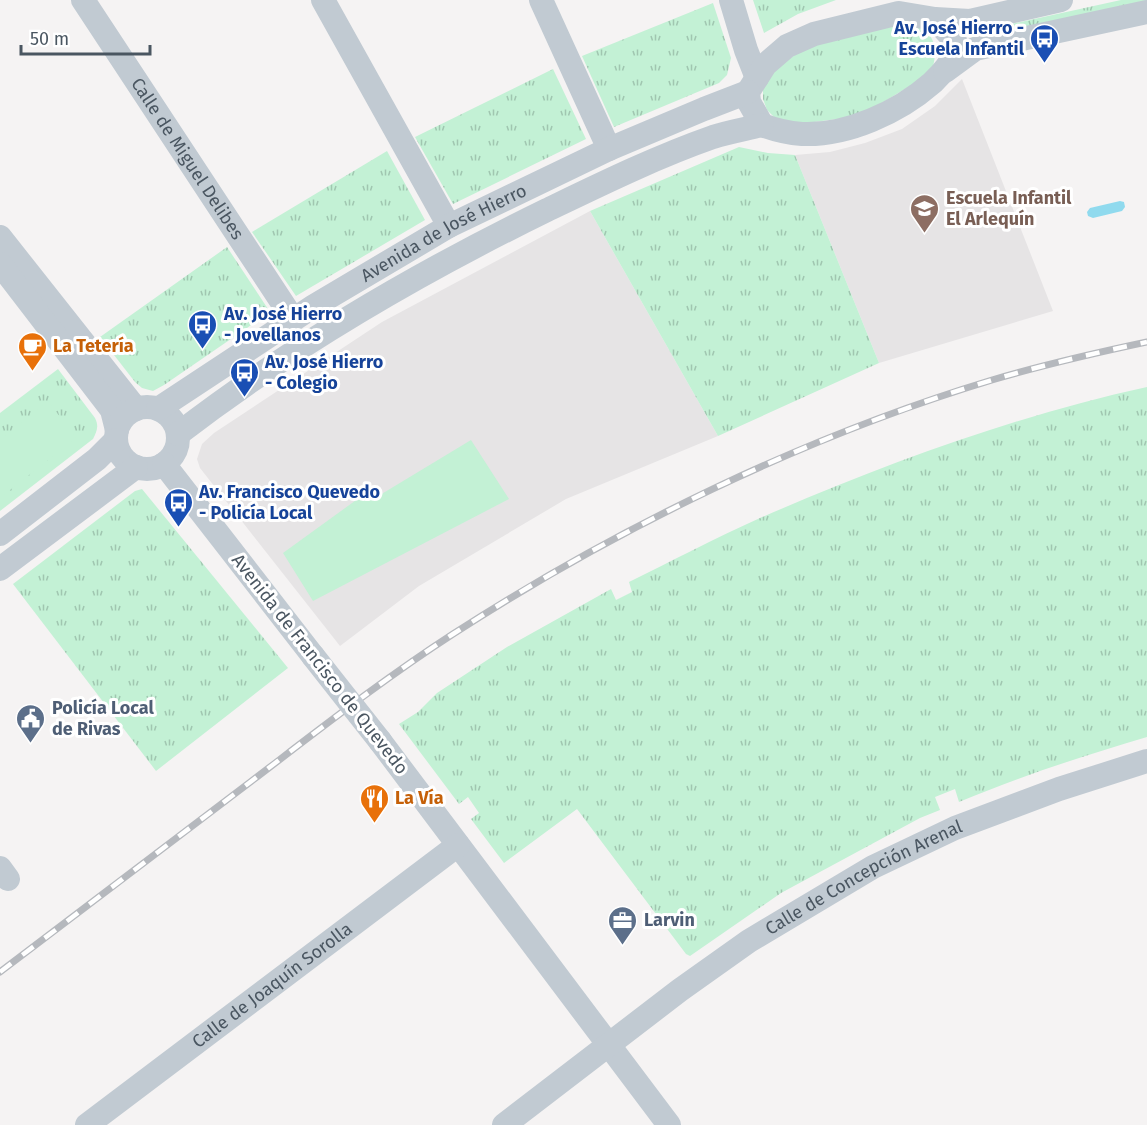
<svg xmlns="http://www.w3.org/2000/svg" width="1147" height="1125" font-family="'Fira Sans',sans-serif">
	<defs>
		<pattern id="grass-tufts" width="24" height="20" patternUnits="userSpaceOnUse" patternTransform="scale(1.5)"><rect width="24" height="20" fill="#c3f1d5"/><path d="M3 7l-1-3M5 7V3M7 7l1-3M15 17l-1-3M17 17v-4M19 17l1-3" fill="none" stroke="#a0c6b0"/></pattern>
	</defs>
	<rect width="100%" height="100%" fill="#f5f3f3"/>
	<g fill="#e6e4e5">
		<path d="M 962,79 L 1053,311 L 879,363 L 795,155 L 830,152 L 865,143 L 902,129 L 935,106 Z"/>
		<path d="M 590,211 L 718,436 L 566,499 L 419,586 L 340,646 L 200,468 L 197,459 L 202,444 L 214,433 L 382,322 Z"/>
	</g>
	<g fill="url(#grass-tufts)">
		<path d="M 753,0 L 836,0 L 798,14 L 764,33 Z"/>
		<path d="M 1121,0 L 1147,0 L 1147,2 L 972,38 L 971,35 L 975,32 Z"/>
		<path d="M 713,3 L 731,58 L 727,75 L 719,83 L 614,127 L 582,56 Z"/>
		<path d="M 884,25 C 893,25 908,23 917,26 C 938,33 938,58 930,74 L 860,116 L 799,124 L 775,118 L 767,110 L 763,99 L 763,87 L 778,66 L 815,42 Z"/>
		<path d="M 553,69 L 586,139 L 453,204 L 415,137 Z"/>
		<path d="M 739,147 L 768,153 L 795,155 L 879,363 L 718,436 L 590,211 Z"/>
		<path d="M 387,151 L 425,220 L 296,296 L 252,232 Z"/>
		<path d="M 227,247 L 270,312 L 164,385 L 153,391 L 142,388 L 135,382 L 100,337 Z"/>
		<path d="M 58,369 L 95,418 C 99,426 97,431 93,439 L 0,511 L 0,413 Z"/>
		<path d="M 1147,387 L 1147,737 C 1083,756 1021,776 959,802 L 955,789 L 935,797 L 940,810 L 920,818 L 781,893 L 690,956 L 686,954 L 577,809 L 504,863 L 471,819 L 479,813 L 468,797 L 459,804 L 399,724 L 418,712 L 437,693 L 507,647 L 611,589 L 616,600 L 632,592 L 629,582 C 672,561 715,538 760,518 C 885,464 1014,416 1147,387 Z"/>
		<path d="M 142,489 L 288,668 L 156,771 L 13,584 L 135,491 Z"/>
	</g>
	<g fill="#c3f1d5">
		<path d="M 48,401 L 76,438 L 0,498 L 0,440 Z"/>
		<path d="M 471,440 L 509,499 L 313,601 L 283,553 L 370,490 L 375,498 Z"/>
	</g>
	<path fill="#90daee" d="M 1120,201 L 1124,202 L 1125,207 L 1122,211 L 1093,218 L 1088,216 L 1087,212 L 1090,208 Z"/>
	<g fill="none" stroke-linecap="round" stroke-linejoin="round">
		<g stroke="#c1cad2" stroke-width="24">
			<path id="s1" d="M 83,0 L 293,319"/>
			<path d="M 323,0 L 449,226"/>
			<path d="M 541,0 L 609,149"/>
			<path d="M 731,0 L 746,50 L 757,78"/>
			<path d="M 935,19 L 955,41 C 954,45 955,50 954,54 C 950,66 940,75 932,83 C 899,112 847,136 802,134 C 788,133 775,130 762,125 L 749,102 L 748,92 L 765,65 L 787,46 L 814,34 L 899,13 L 935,19 L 970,21 L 1061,0"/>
			<path d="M 945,71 L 975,49 L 1147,12"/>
			<path d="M 0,237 L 136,409"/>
			<path d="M 0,264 L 112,410 L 117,430"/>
			<circle cx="147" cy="438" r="31"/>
			<path id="s2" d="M 158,409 L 314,306 L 449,226 L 609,149 L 704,109 L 748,92"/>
			<path d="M 178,434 C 291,347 418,273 547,210 C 601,184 656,157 713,137 C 729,132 746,129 762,125"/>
			<path d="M 164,464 L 313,656"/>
			<path d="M 0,534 L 97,459 L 116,440"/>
			<path d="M 0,569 L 136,467"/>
			<path d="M 380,741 L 669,1125"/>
			<path d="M 0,868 L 8,879"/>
			<path id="s3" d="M 87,1125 L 458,845"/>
			<path id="s4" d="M 504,1125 L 680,990 L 749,941 L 873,867 L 955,828 L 1059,789 L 1147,761"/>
		</g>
		<defs>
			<path id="rail" d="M 0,972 C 83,909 166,846 249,783 C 316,732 382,680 453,634 C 617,528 804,437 992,380 C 1043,365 1095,353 1147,342"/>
		</defs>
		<use href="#rail" stroke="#b5b8bd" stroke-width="7"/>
		<use href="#rail" stroke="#fff" stroke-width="4.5" stroke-dasharray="14" stroke-linecap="butt"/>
		<path stroke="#c1cad2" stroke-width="24" d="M 313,656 L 380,741"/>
	</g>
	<defs>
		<symbol id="bus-pin" viewBox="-11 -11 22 30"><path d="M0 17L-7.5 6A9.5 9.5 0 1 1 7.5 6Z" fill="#1a4fb4" stroke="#fff"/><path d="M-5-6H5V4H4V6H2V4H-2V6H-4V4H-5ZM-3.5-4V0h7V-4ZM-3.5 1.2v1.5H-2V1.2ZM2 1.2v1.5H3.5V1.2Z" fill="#fff"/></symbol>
		<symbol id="school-pin" viewBox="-11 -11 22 30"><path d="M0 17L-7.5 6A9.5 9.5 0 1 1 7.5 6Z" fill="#8d6e63" stroke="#fff"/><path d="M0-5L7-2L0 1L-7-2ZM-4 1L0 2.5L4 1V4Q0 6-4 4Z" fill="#fff"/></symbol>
		<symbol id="cafe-pin" viewBox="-11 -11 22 30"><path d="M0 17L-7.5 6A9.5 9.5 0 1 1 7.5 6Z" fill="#e8710a" stroke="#fff"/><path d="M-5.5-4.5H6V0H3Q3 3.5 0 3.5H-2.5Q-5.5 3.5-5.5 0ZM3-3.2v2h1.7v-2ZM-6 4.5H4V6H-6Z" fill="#fff"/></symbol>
		<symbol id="civic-pin" viewBox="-11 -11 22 30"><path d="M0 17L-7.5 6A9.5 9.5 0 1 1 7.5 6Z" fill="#5c6f8a" stroke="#fff"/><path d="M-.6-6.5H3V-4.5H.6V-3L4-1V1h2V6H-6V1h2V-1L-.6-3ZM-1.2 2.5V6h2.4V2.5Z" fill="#fff"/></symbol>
		<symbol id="restaurant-pin" viewBox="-11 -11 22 30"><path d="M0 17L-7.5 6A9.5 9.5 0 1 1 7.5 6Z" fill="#e8710a" stroke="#fff"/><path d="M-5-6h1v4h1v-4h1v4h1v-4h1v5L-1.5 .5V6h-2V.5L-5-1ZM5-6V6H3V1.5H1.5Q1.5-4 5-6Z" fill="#fff"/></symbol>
		<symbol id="office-pin" viewBox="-11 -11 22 30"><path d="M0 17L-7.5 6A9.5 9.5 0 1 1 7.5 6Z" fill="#5c6f8a" stroke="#fff"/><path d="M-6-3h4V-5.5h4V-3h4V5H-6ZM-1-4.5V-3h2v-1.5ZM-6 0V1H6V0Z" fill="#fff"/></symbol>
	</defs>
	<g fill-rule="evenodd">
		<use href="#bus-pin" x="1028" y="22" width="33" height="45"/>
		<use href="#school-pin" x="908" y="192" width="33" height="45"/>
		<use href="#bus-pin" x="186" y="308" width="33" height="45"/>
		<use href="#cafe-pin" x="16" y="330" width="33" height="45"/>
		<use href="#bus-pin" x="228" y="356" width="33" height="45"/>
		<use href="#bus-pin" x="162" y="486" width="33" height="45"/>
		<use href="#civic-pin" x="14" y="702" width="33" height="45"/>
		<use href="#restaurant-pin" x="358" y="782" width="33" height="45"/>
		<use href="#office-pin" x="606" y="904" width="33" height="45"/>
	</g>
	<g text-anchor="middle" stroke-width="6" stroke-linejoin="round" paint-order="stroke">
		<g font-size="18" font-weight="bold" fill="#164399" stroke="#fff" text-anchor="start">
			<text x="1024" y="34" text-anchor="end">Av. José Hierro -<tspan x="1024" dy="21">Escuela Infantil</tspan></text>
			<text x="224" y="320">Av. José Hierro<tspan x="224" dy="21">- Jovellanos</tspan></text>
			<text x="265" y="368">Av. José Hierro<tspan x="265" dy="21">- Colegio</tspan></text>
			<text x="199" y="498">Av. Francisco Quevedo<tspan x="199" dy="21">- Policía Local</tspan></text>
		</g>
		<g font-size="18" fill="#4a5661" stroke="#fff">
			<text dy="6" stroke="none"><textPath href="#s1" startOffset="190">Calle de Miguel Delibes</textPath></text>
			<text dy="6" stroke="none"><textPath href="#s2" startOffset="336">Avenida de José Hierro</textPath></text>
			<text transform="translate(320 664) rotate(52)" y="6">Avenida de Francisco de Quevedo</text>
			<text dy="6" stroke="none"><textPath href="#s4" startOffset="438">Calle de Concepción Arenal</textPath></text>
			<text dy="6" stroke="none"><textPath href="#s3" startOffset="232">Calle de Joaquín Sorolla</textPath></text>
		</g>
		<g font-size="18" font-weight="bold" fill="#785e54" stroke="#fff" text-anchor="start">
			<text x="946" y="204">Escuela Infantil<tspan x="946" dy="21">El Arlequín</tspan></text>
		</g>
		<g font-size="18" font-weight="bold" fill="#c56008" stroke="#fff" text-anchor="start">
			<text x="53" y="352">La Tetería</text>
			<text x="395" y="804">La Vía</text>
		</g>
		<g font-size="18" font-weight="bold" fill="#4e5e75" stroke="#fff" text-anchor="start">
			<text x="52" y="714">Policía Local<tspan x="52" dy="21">de Rivas</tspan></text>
			<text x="644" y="926">Larvin</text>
		</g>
	</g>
	<path d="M21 45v9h129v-9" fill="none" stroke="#4a5661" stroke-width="3"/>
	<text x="30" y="45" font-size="18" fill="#4a5661" stroke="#ffffff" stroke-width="4.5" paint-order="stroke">50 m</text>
</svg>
